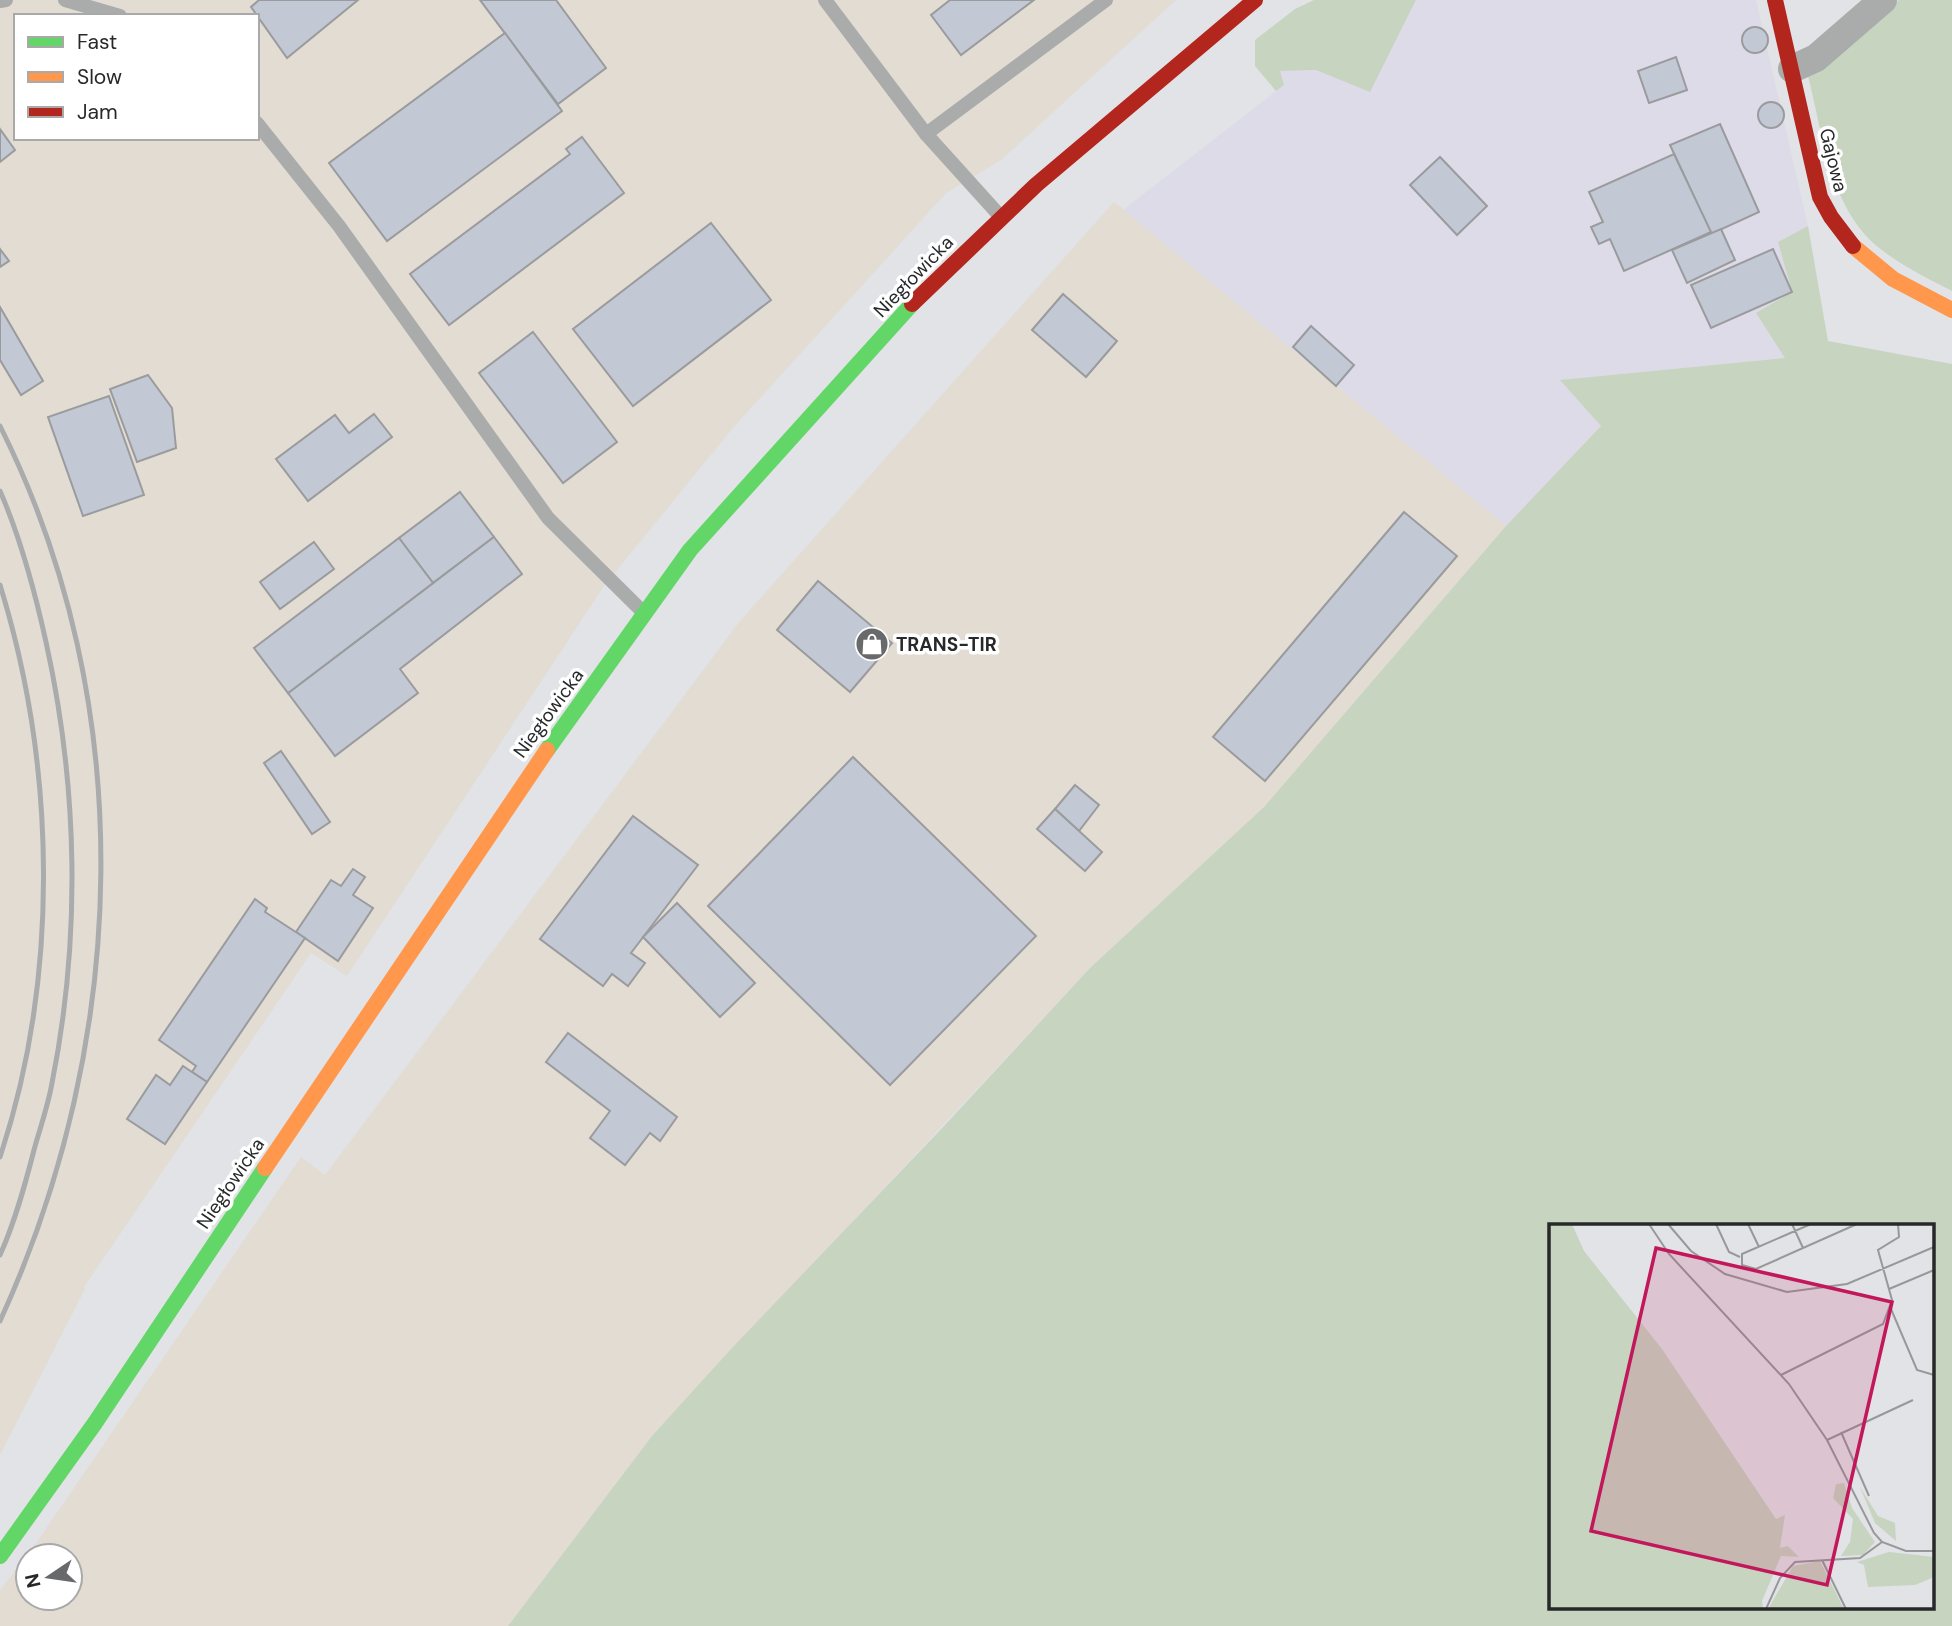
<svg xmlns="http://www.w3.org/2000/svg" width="1952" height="1626" font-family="'DM Sans',sans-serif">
	<rect width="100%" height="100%" fill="#e1e3e6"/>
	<path fill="#dedbe8" d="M 1416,0 L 1756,0 L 1808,226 L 1778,242 L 1792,292 L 1785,358 L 1561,380 L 1601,426 L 1506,526 L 1123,210 L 1284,85 L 1279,71 L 1316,70 L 1370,91 Z"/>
	<g fill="#e2dcd3" fill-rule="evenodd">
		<path d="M 0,0 L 1176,0 L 1001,160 L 946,193 L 732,429 L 604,586 L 347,976 L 311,953 L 84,1287 L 85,1289 L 0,1455 ZM 16,16 L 257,16 L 257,138 L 16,138 Z"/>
		<path d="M 1114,202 L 1506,526 L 1264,807 L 1090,968 L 652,1436 L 508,1626 L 0,1626 L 0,1590 L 30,1552 L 301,1157 L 325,1175 L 740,621 ZM 28,1556 L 70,1556 L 70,1598 L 28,1598 Z"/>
	</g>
	<g fill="#c7d4c0" fill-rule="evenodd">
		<path d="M 1314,0 L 1416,0 L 1370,92 L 1316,70 L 1280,71 L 1284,85 L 1276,91 L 1255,66 L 1255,40 L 1295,9 Z"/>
		<path d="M 1899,0 L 1952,0 L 1952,291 C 1927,278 1900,265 1878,247 C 1829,206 1823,134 1808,76 Z"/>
		<path d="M 1808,226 L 1828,341 L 1952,364 L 1952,1626 L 508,1626 L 652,1436 L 731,1349 L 945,1125 L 1090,968 L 1264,807 L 1506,526 L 1601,426 L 1560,380 L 1785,358 L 1756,313 L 1792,292 L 1778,242 ZM 1551,1225 L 1933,1225 L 1933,1607 L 1551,1607 Z"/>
	</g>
	<g fill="#c3c8d5" stroke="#9a9b9d" stroke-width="2">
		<path d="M 259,0 L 358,0 L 287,58 L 251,7 Z"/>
		<path d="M 480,0 L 556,0 L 606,68 L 558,104 Z"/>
		<path d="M 950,0 L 1034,0 L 961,55 L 931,15 Z"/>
		<circle cx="1755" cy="40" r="13"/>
		<path d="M 505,33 L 562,111 L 387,241 L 329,163 Z"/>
		<path d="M 1676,57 L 1687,90 L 1649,103 L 1638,71 Z"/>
		<circle cx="1771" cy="115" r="13"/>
		<path d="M 1720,124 L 1759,212 L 1711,234 L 1670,145 Z"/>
		<path d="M 0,129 L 15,150 L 0,162 Z"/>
		<path d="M 582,137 L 624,193 L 449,325 L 410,274 L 570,154 L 566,149 Z"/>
		<path d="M 1674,154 L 1711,232 L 1624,271 L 1610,239 L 1599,244 L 1591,227 L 1603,222 L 1589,192 Z"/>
		<path d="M 1440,157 L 1487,206 L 1457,235 L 1410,185 Z"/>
		<path d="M 711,223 L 771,300 L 633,406 L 573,329 Z"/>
		<path d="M 1721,229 L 1735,260 L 1687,283 L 1672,250 Z"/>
		<path d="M 0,249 L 9,261 L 0,267 Z"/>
		<path d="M 1773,249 L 1792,292 L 1711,328 L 1691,285 Z"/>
		<path d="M 1063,294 L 1117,341 L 1086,377 L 1032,330 Z"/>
		<path d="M 0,307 L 43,381 L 21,395 L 0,360 Z"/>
		<path d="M 1311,326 L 1354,365 L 1336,386 L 1293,347 Z"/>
		<path d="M 533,332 L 617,442 L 563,483 L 479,373 Z"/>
		<path d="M 148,375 L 172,408 L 176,448 L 137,462 L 110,389 Z"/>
		<path d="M 109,396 L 144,495 L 83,516 L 48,417 Z"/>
		<path d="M 374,414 L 392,437 L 308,501 L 276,459 L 335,415 L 349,433 Z"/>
		<path d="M 460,492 L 494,537 L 433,583 L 399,538 Z"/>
		<path d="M 1404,512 L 1457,556 L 1265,781 L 1213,737 Z"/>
		<path d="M 494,537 L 522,574 L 400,669 L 418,693 L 335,756 L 288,693 Z"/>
		<path d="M 399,538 L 433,583 L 288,693 L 254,648 Z"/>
		<path d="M 314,542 L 334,569 L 280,609 L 260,582 Z"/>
		<path d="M 818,581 L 892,643 L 850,692 L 777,630 Z"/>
		<path d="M 281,751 L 330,822 L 312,834 L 264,763 Z"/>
		<path d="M 853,757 L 1036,936 L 890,1085 L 708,906 Z"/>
		<path d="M 1075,785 L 1099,805 L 1079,831 L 1055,809 Z"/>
		<path d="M 1055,809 L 1102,852 L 1085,871 L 1037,829 Z"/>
		<path d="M 633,816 L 698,865 L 631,953 L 645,963 L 628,986 L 612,974 L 603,986 L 540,939 Z"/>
		<path d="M 353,869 L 365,877 L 353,895 L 373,908 L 338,961 L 296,932 L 331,880 L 341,886 Z"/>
		<path d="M 255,899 L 267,908 L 265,912 L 305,938 L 207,1082 L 192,1072 L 196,1066 L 159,1040 Z"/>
		<path d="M 677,903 L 755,983 L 720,1017 L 643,937 Z"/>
		<path d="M 568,1033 L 677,1117 L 660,1141 L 650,1133 L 625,1165 L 590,1138 L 610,1111 L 546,1062 Z"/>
		<path d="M 183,1066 L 207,1082 L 165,1144 L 127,1119 L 156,1075 L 170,1085 Z"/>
	</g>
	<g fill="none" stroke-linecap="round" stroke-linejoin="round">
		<g stroke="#aaabab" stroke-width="14">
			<path d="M 65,0 L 120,16"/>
			<path d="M 825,0 L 926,134 L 1000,216"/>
			<path d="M 0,1 L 6,0"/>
			<path d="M 257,123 L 339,226 L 548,518 L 644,613"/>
			<path d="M 926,134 L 1106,0"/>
		</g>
		<path stroke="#aaabab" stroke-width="28" d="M 1792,69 L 1816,58 L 1883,0"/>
		<g stroke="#63d668" stroke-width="16">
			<path d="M 547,750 L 690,550 L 912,304"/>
			<path d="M 0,1556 L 95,1423 L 265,1168"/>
		</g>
		<g stroke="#ff974d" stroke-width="16">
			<path d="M 1853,246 L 1893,279 L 1952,310"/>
			<path d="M 265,1168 L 547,750"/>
		</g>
		<g stroke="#b3261e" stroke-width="16">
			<path d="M 1775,0 L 1820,197 L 1831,217 L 1853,246"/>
			<path d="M 912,304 L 1036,185 L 1255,0"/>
		</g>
		<g stroke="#aaabac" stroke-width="5">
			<path d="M 0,426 C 140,705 129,1040 0,1321"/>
			<path d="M 0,491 C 21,539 35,592 46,642 C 78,787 81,938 52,1083 C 48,1106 40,1128 34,1150 C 25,1185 15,1222 0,1255"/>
			<path d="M 0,585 C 56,766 60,976 0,1157"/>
		</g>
	</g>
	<defs>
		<symbol id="shop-disc" viewBox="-11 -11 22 22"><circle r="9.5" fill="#68696b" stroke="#fff"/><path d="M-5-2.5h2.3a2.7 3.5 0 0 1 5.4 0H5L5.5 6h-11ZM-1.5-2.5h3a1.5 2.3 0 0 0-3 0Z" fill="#fff"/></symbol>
	</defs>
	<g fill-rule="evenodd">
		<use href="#shop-disc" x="853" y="625" width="38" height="38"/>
	</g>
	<g text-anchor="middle" stroke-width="7" stroke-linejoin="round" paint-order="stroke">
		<g font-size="19" fill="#272829" stroke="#fff">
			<text transform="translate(1834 160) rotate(76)" y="7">Gajowa</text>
			<text transform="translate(913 276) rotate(-46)" y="7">Niegłowicka</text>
			<text transform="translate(548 713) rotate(-54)" y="7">Niegłowicka</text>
			<text transform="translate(230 1183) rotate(-56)" y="7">Niegłowicka</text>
		</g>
		<g font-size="19" font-weight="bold" fill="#272829" stroke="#fff" text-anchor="start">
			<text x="896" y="651">TRANS-TIR</text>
		</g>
	</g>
	<g transform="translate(1549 1224)">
		<rect width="385" height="385" fill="#e1e3e6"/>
		<path d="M 0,0 L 23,0 L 35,27 L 113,125 L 227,295 L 236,291 L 231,324 L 239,322 L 250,333 L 232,332 L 213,377 L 214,385 L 0,385 ZM 295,259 L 303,284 L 326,318 L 314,331 L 292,332 L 301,318 L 304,295 L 284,274 L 287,260 ZM 311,263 L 329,292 L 346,299 L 347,317 L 326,299 ZM 340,328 L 385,333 L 385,353 L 366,361 L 319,363 L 315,341 L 308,338 ZM 271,337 L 295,385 L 219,385 L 244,342 Z" fill="#c7d4c0"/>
		<path fill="none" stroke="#97989a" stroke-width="2" d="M 100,0 L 120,30 L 240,160 L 278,216 L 325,309 L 333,318 L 357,327 L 385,327M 119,0 L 142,27 L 176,50 L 238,68 L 298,60 L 385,23M 167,0 L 180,28 L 191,33M 199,0 L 210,23M 243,0 L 254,24M 262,0 L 193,30 L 193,41 L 207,45 L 308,0M 340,65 L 385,46M 342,85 L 368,146 L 385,151M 232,151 L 334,100 L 343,76 L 329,26 L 350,13 L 349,0M 292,208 L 320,272M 278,216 L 364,176M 273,336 L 297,385M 217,385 L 231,354 L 246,338 L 311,334 L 333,318"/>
		<path fill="#c2185b" fill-opacity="0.15" stroke="#c2185b" stroke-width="3.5" d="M 107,24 L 343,78 L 278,361 L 42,307 Z"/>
		<rect width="385" height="385" fill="none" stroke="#272829" stroke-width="3.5"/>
	</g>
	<rect x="14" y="14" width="245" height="126" fill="#ffffff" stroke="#a9a9a9" stroke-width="2"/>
	<rect x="28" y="37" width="35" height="10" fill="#63d668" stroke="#a9a9a9" stroke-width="2"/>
	<text x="77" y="49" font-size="21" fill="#272829">Fast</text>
	<rect x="28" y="72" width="35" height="10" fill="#ff974d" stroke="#a9a9a9" stroke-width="2"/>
	<text x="77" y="84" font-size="21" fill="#272829">Slow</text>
	<rect x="28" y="107" width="35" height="10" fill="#b3261e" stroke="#a9a9a9" stroke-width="2"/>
	<text x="77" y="119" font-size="21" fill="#272829">Jam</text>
	<g transform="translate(49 1577) rotate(257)"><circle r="33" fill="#ffffff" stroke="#a9a9a9" stroke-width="2"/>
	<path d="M0-5L12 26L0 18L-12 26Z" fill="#68696b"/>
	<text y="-10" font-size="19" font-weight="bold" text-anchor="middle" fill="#272829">N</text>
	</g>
</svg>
